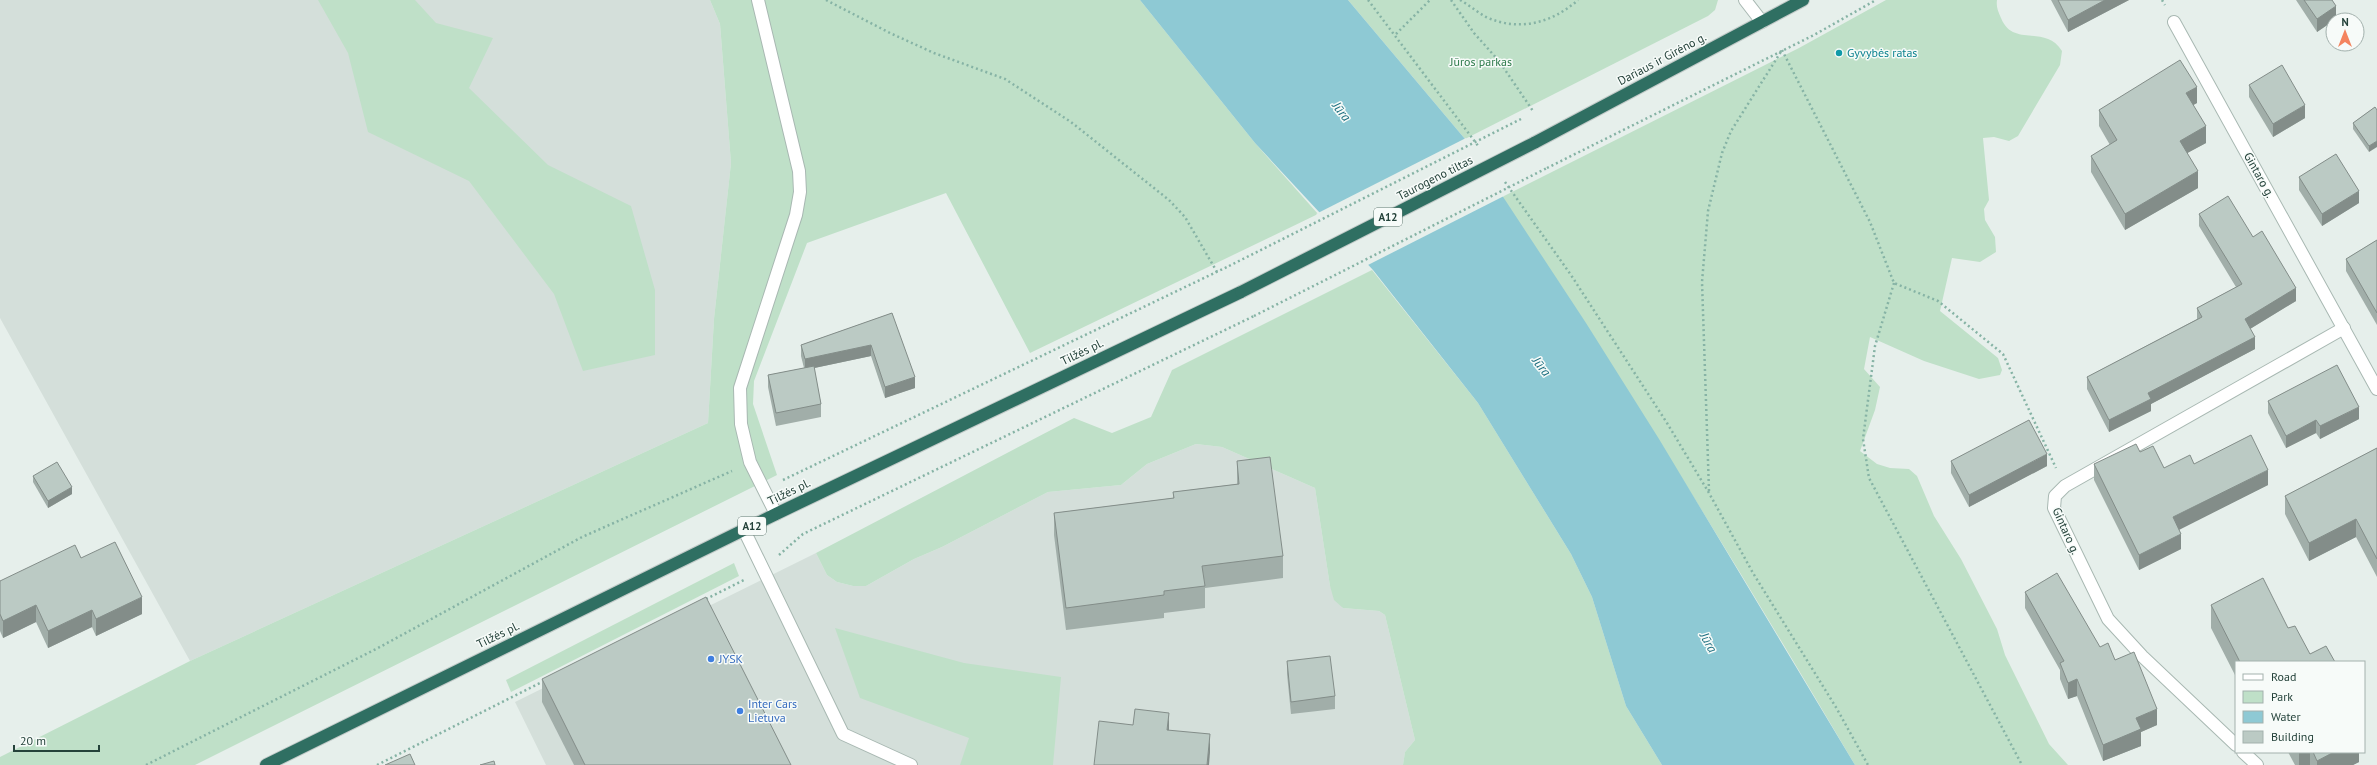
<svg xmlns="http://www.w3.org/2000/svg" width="2377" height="765" font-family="'PT Sans',sans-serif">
	<rect width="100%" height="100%" fill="#e6efeb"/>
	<g fill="#d4dfda">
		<path d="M 0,0 L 710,0 L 720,24 L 731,163 L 714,319 L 708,423 L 190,661 L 0,318 Z"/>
		<path d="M 1196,444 L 1222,447 L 1315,488 L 1330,586 L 1343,608 L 1379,611 L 1385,615 L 1415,740 L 1405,752 L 1403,765 L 546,765 L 515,702 L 816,553 L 827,575 L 837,582 L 853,586 L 866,586 L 914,559 L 942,547 L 1048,492 L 1121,485 L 1147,464 Z"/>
	</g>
	<g fill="#bfe0c8">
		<path d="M 318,0 L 415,0 L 436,23 L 493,38 L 469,88 L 548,165 L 631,206 L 655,290 L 655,355 L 583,371 L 554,294 L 469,181 L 368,132 L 348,53 Z"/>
		<path d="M 710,0 L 1140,0 L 1255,143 L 1318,214 L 1030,353 L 946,193 L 807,243 L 754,381 L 753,404 L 777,475 L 195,765 L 0,765 L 0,757 L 190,661 L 708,423 L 714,319 L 731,163 L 720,24 Z"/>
		<path d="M 1348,0 L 1718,0 L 1715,10 L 1708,16 L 1465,139 Z"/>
		<path d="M 1886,0 L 1997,0 C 1996,7 1998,11 2001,18 C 2013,48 2045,24 2062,51 L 2060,65 L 2018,136 L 2009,141 L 1994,137 L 1983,138 L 1989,200 L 1984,209 L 1985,220 L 1995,237 L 1996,252 L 1980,262 L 1952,258 L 1940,311 L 1998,358 L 2002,370 L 2000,375 L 1979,379 L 1924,361 L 1870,337 L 1864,369 L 1880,387 L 1875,410 L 1860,451 L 1877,464 L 1890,468 L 1909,469 L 1917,476 L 1934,516 L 1961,559 L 1997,629 L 2005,655 L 2049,744 L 2068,765 L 1855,765 C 1742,573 1625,383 1502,197 L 1799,48 Z"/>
		<path d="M 1372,270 L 1478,403 L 1571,554 L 1592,597 L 1626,706 L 1662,765 L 1403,765 L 1405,752 L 1415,740 L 1385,615 L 1379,611 L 1343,608 L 1334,600 L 1330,586 L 1315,488 L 1222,447 L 1196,444 L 1147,464 L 1121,485 L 1048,492 L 942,547 L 914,559 L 866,586 L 853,586 L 837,582 L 827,575 L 816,553 L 1074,418 L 1112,433 L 1151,417 L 1172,370 Z"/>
		<path d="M 734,563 L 739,576 L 511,692 L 506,680 Z"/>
		<path d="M 835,628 L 964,663 L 1061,677 L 1053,765 L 960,765 L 969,738 L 860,698 Z"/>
	</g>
	<path fill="#8ec9d4" d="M 1140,0 L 1348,0 L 1465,139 L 1586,323 L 1659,439 L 1855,765 L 1662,765 L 1626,706 L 1592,597 L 1571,554 L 1478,403 L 1373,270 L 1255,143 Z"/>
	<path fill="#e6efeb" d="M 1466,138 L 1504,196 L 1366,266 L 1316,214 Z"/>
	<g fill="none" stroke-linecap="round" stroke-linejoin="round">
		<defs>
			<g id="street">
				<path d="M 758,0 L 799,171 L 800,192 L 796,215 L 740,388 L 741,424 L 750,462 L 776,514"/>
				<path d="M 1745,0 L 1762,22"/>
				<path d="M 2174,22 L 2377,389"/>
				<path d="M 744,530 L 843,734 L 911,765"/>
				<path d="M 2236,745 L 2142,656 L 2108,619 L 2054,508 L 2055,496 L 2065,486 L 2344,328"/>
				<path d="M 2243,752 L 2257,765"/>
			</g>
			<g id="highway">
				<path d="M 1534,143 L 1803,0"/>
				<path d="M 266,765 L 776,514 L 1241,292"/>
			</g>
		</defs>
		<use href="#street" stroke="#a8b8b2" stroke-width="14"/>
		<use href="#highway" stroke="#c2cac8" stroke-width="14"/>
		<g stroke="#86b3a5" stroke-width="2.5" stroke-dasharray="2 3" stroke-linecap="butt">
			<path d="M 826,0 L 890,33 L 934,53 L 1005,79 L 1071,122 L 1169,200 L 1185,217 L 1217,272"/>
			<path d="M 1368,0 L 1479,147"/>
			<path d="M 1451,0 L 1474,33 L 1499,61 L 1533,111"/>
			<path d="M 1460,0 C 1469,5 1477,12 1486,17 C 1519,32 1552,23 1578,0"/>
			<path d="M 2162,0 L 2165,5"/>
			<path d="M 1396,34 L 1430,0"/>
			<path d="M 1782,50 L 1870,222 L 1894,283 L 1938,301 L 2003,354 L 2056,468"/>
			<path d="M 1547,168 L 1814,35 L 1876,0"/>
			<path d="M 1505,182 L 1571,275 L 1667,423 L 1709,493 L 1753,573 L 1837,709 L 1868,765"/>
			<path d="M 1894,283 L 1875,346 L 1863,439 L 1869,478 L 2022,765"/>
			<path d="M 783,480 L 1229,266"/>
			<path d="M 1709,491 L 1702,282 L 1708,211 L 1722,153 L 1731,131 L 1782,50"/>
			<path d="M 779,555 L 803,534 L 1254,316"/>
			<path d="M 706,599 L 746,579"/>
			<path d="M 146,765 L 378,648 L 582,537 L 732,471"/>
			<path d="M 377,765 L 544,681"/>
		</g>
		<use href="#street" stroke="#fff" stroke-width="12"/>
		<use href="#highway" stroke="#2f6f62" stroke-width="12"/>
		<defs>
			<path id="highway-bridge" d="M 1241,292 L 1534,143"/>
		</defs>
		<use href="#highway-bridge" stroke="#c2cac8" stroke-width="14" stroke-linecap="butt"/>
		<g stroke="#86b3a5" stroke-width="2.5" stroke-dasharray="2 3" stroke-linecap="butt">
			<path d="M 1229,266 L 1521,119"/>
			<path d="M 1254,316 L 1547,168"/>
		</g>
		<use href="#highway-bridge" stroke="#2f6f62" stroke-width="12"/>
	</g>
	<g fill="#a1aea9">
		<path d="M 2051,0 L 2129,0 L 2068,32 Z"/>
		<path d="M 2296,0 L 2332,0 L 2336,19 L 2317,32 Z"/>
		<path d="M 2249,85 L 2305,118 L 2273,137 L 2249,97 Z"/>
		<path d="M 2197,103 L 2193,105 L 2206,143 L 2187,153 L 2198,188 L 2125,230 L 2091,172 L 2091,156 L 2110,145 L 2099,126 L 2099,110 Z"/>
		<path d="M 2375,107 L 2369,152 L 2353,129 L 2353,123 Z"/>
		<path d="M 2299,177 L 2359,203 L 2322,226 L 2299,190 Z"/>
		<path d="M 2199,214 L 2253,237 L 2296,301 L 2250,329 L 2255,349 L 2151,404 L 2151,411 L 2109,432 L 2087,389 L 2087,377 L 2197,319 L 2197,308 L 2236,287 L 2199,226 Z"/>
		<path d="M 2377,240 L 2377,325 L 2346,271 L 2346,259 Z"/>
		<path d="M 892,313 L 915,388 L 885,398 L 871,356 L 814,368 L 821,404 L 821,417 L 776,426 L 768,387 L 768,375 L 804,368 L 801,356 L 801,345 Z"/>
		<path d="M 2268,401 L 2359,419 L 2320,439 L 2316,433 L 2286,448 L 2268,413 Z"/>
		<path d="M 2377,448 L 2377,577 L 2356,537 L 2309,561 L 2285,514 L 2285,496 Z"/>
		<path d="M 2140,452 L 2164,468 L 2194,464 L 2268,485 L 2179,529 L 2181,549 L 2139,570 L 2094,480 L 2094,464 Z"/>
		<path d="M 1237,461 L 1283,556 L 1283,578 L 1205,588 L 1205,608 L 1164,613 L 1164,618 L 1066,630 L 1054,535 L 1054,513 L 1173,498 L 1173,492 L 1237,484 Z"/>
		<path d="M 1951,461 L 2047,466 L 1969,507 L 1951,473 Z"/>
		<path d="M 33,476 L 72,494 L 48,508 L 33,482 Z"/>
		<path d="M 81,558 L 142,614 L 96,636 L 92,627 L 48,648 L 36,622 L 3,638 L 0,631 L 0,581 Z"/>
		<path d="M 2025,592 L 2100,647 L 2115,660 L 2157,725 L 2141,732 L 2141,746 L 2103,761 L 2077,696 L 2068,699 L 2060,679 L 2060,670 L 2025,608 Z"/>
		<path d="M 2211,605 L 2288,628 L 2310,654 L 2335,662 L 2236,662 L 2236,677 L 2211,628 Z"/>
		<path d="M 1287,661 L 1335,696 L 1335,709 L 1291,714 L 1287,674 Z"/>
		<path d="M 542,679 L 791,765 L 574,765 L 542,702 Z"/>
		<path d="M 2288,752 L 2359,752 L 2359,762 L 2353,765 L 2295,765 Z"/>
	</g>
	<g fill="#838d89">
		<path d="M 2105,0 L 2129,0 L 2068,32 L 2068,20 Z"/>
		<path d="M 2336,6 L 2336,19 L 2335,20 L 2333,20 L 2333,21 L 2317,32 L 2317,19 Z"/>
		<path d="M 2197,87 L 2197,103 L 2186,109 L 2186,93 Z"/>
		<path d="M 2305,105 L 2305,118 L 2273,137 L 2273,124 Z"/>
		<path d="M 2206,126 L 2206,143 L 2180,157 L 2180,141 Z"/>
		<path d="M 2377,141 L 2377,147 L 2369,152 L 2369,146 Z"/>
		<path d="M 2198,171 L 2198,188 L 2125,230 L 2125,214 Z"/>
		<path d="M 2359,191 L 2359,203 L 2322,226 L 2322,214 Z"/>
		<path d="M 2296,288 L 2296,301 L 2245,332 L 2245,319 Z"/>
		<path d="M 2255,337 L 2255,349 L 2151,404 L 2151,411 L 2109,432 L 2109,420 L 2148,393 Z"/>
		<path d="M 871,345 L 871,356 L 805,370 L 805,359 Z"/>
		<path d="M 915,377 L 915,388 L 885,398 L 885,387 Z"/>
		<path d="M 2359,407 L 2359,419 L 2320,439 L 2320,426 Z"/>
		<path d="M 2316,420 L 2316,433 L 2286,448 L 2286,436 Z"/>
		<path d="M 2047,454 L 2047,466 L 1969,507 L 1969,495 Z"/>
		<path d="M 2268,470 L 2268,485 L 2173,533 L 2173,517 Z"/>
		<path d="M 72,487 L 72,494 L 48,508 L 48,501 Z"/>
		<path d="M 2356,519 L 2356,537 L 2309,561 L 2309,543 Z"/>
		<path d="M 2181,534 L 2181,549 L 2139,570 L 2139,555 Z"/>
		<path d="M 142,597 L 142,614 L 96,636 L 96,619 Z"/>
		<path d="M 36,605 L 36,622 L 3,638 L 3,621 Z"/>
		<path d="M 92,610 L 92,627 L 48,648 L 48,631 Z"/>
		<path d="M 2077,679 L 2077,696 L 2068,699 L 2068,683 Z"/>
		<path d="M 2157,709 L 2157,725 L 2141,732 L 2141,746 L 2103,761 L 2103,745 L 2136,718 Z"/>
		<path d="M 1169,713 L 1169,731 L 1167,730 Z"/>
		<path d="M 1210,734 L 1210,752 L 1209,765 L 1207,765 Z"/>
		<rect x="2299" y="752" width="11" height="13"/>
		<path d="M 2334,752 L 2359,752 L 2359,762 L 2353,765 L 2317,765 L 2317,761 Z"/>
	</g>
	<g fill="#bbcac4" stroke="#838d89">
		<path d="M 2058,0 L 2105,0 L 2068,20 Z"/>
		<path d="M 2304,0 L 2332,0 L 2336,6 L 2317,19 Z"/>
		<path d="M 2180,60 L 2197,87 L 2186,93 L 2206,126 L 2180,141 L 2198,171 L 2125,214 L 2091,156 L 2117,140 L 2099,110 Z"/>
		<path d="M 2282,65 L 2305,105 L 2273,124 L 2249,85 Z"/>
		<path d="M 2375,107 L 2377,110 L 2377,141 L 2369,146 L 2353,123 Z"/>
		<path d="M 2336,154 L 2359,191 L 2322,214 L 2299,177 Z"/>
		<path d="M 2228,196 L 2253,237 L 2262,231 L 2296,288 L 2245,319 L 2255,337 L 2148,393 L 2151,399 L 2109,420 L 2087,377 L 2202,317 L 2197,308 L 2242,284 L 2199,214 Z"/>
		<path d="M 2377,240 L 2377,313 L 2346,259 Z"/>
		<path d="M 892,313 L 915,377 L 885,387 L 871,345 L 805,359 L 801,345 Z"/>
		<path d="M 2337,365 L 2359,407 L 2320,426 L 2316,420 L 2286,436 L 2268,401 Z"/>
		<path d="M 814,366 L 821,404 L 776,413 L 768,375 Z"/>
		<path d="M 2029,420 L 2047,454 L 1969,495 L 1951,461 Z"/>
		<path d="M 2251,435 L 2268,470 L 2173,517 L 2181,534 L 2139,555 L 2094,464 L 2136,444 L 2140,452 L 2153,446 L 2164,468 L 2190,455 L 2194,464 Z"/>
		<path d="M 2377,448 L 2377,559 L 2356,519 L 2309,543 L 2285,496 Z"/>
		<path d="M 1270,457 L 1283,556 L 1202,566 L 1205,586 L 1164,591 L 1164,595 L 1066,608 L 1054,513 L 1174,498 L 1173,492 L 1239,484 L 1237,461 Z"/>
		<path d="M 57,462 L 72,487 L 48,501 L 33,476 Z"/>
		<path d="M 115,542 L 142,597 L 96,619 L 92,610 L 48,631 L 36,605 L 3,621 L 0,614 L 0,581 L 75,545 L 81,558 Z"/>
		<path d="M 2057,573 L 2100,647 L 2108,643 L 2115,660 L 2134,652 L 2157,709 L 2136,718 L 2141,729 L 2103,745 L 2077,679 L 2068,683 L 2060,663 L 2064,661 L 2025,592 Z"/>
		<path d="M 2263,578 L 2288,628 L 2295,626 L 2310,654 L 2326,646 L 2335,662 L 2240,662 L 2211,605 Z"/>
		<path d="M 706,597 L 791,765 L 585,765 L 542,679 Z"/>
		<path d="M 1330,656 L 1335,696 L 1291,702 L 1287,661 Z"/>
		<path d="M 1135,709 L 1169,713 L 1167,730 L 1210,734 L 1207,765 L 1094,765 L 1099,721 L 1133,725 Z"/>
		<path d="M 2313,752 L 2334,752 L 2317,761 Z"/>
		<path d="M 410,754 L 415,765 L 385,765 Z"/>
		<path d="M 494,761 L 495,765 L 480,765 Z"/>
	</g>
	<circle fill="#0f9aa8" stroke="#f7fbf9" stroke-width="1.5" cx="1839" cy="53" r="4"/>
	<g fill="#3f7fe0" stroke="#f7fbf9" stroke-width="1.5">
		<circle cx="711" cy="659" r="4"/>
		<circle cx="740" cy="711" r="4"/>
	</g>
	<g text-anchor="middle" stroke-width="3" stroke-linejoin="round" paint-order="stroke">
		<g fill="#f7fbf9" stroke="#637a73" stroke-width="1">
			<rect x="1374" y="208" width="28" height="18" rx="3"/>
			<rect x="738" y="517" width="28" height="18" rx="3"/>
		</g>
		<g font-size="11" font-weight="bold" fill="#24423a">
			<text x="1388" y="221">A12</text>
			<text x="752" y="530">A12</text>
		</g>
		<g font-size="12" fill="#0d838f" stroke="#f7fbf9" text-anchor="start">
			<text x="1847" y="57">Gyvybės ratas</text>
		</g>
		<g font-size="12" fill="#24423a" stroke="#f7fbf9">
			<text transform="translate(1662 59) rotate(-28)" y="4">Dariaus ir Girėno g.</text>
			<text transform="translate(2259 175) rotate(61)" y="4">Gintaro g.</text>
			<text transform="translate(1435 178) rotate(-27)" y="4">Taurogeno tiltas</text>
			<text transform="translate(1082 352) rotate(-26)" y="4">Tilžės pl.</text>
			<text transform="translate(789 492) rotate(-26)" y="4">Tilžės pl.</text>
			<text transform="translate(2066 531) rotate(66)" y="4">Gintaro g.</text>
			<text transform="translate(498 635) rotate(-26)" y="4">Tilžės pl.</text>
		</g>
		<g font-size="12" fill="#2d7a4b" stroke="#f7fbf9">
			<text x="1481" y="66">Jūros parkas</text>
		</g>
		<g font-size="12" fill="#366cbe" stroke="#f7fbf9" text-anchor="start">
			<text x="719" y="663">JYSK</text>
			<text x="748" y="708">Inter Cars<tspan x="748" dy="14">Lietuva</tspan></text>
		</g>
		<g font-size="13" font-style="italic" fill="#1c6f80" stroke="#f7fbf9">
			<text transform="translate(1342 111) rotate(52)" y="5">Jūra</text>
			<text transform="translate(1542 366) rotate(52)" y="5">Jūra</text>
			<text transform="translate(1709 642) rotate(61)" y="5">Jūra</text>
		</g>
	</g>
	<rect x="2235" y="661" width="130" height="92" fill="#f7fbf9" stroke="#a3b1ad"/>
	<rect x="2243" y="674" width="20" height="6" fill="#ffffff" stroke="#a3b1ad"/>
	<text x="2271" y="681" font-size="12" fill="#24423a">Road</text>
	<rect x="2243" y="691" width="20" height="12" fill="#bfe0c8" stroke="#a3b1ad"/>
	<text x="2271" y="701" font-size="12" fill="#24423a">Park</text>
	<rect x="2243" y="711" width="20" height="12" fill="#8ec9d4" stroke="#a3b1ad"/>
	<text x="2271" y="721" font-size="12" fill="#24423a">Water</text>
	<rect x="2243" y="731" width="20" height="12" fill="#bbcac4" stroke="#a3b1ad"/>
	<text x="2271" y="741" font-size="12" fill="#24423a">Building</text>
	<g transform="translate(2345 32)"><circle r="19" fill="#f7fbf9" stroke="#a3b1ad"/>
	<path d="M0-3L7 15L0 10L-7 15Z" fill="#f4845f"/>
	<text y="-6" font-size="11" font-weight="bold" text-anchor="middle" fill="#24423a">N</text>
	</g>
	<path d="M14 745v6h85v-6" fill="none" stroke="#24423a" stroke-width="2"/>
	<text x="20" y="745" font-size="12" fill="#24423a" stroke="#f7fbf9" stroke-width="3" paint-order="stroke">20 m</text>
</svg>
